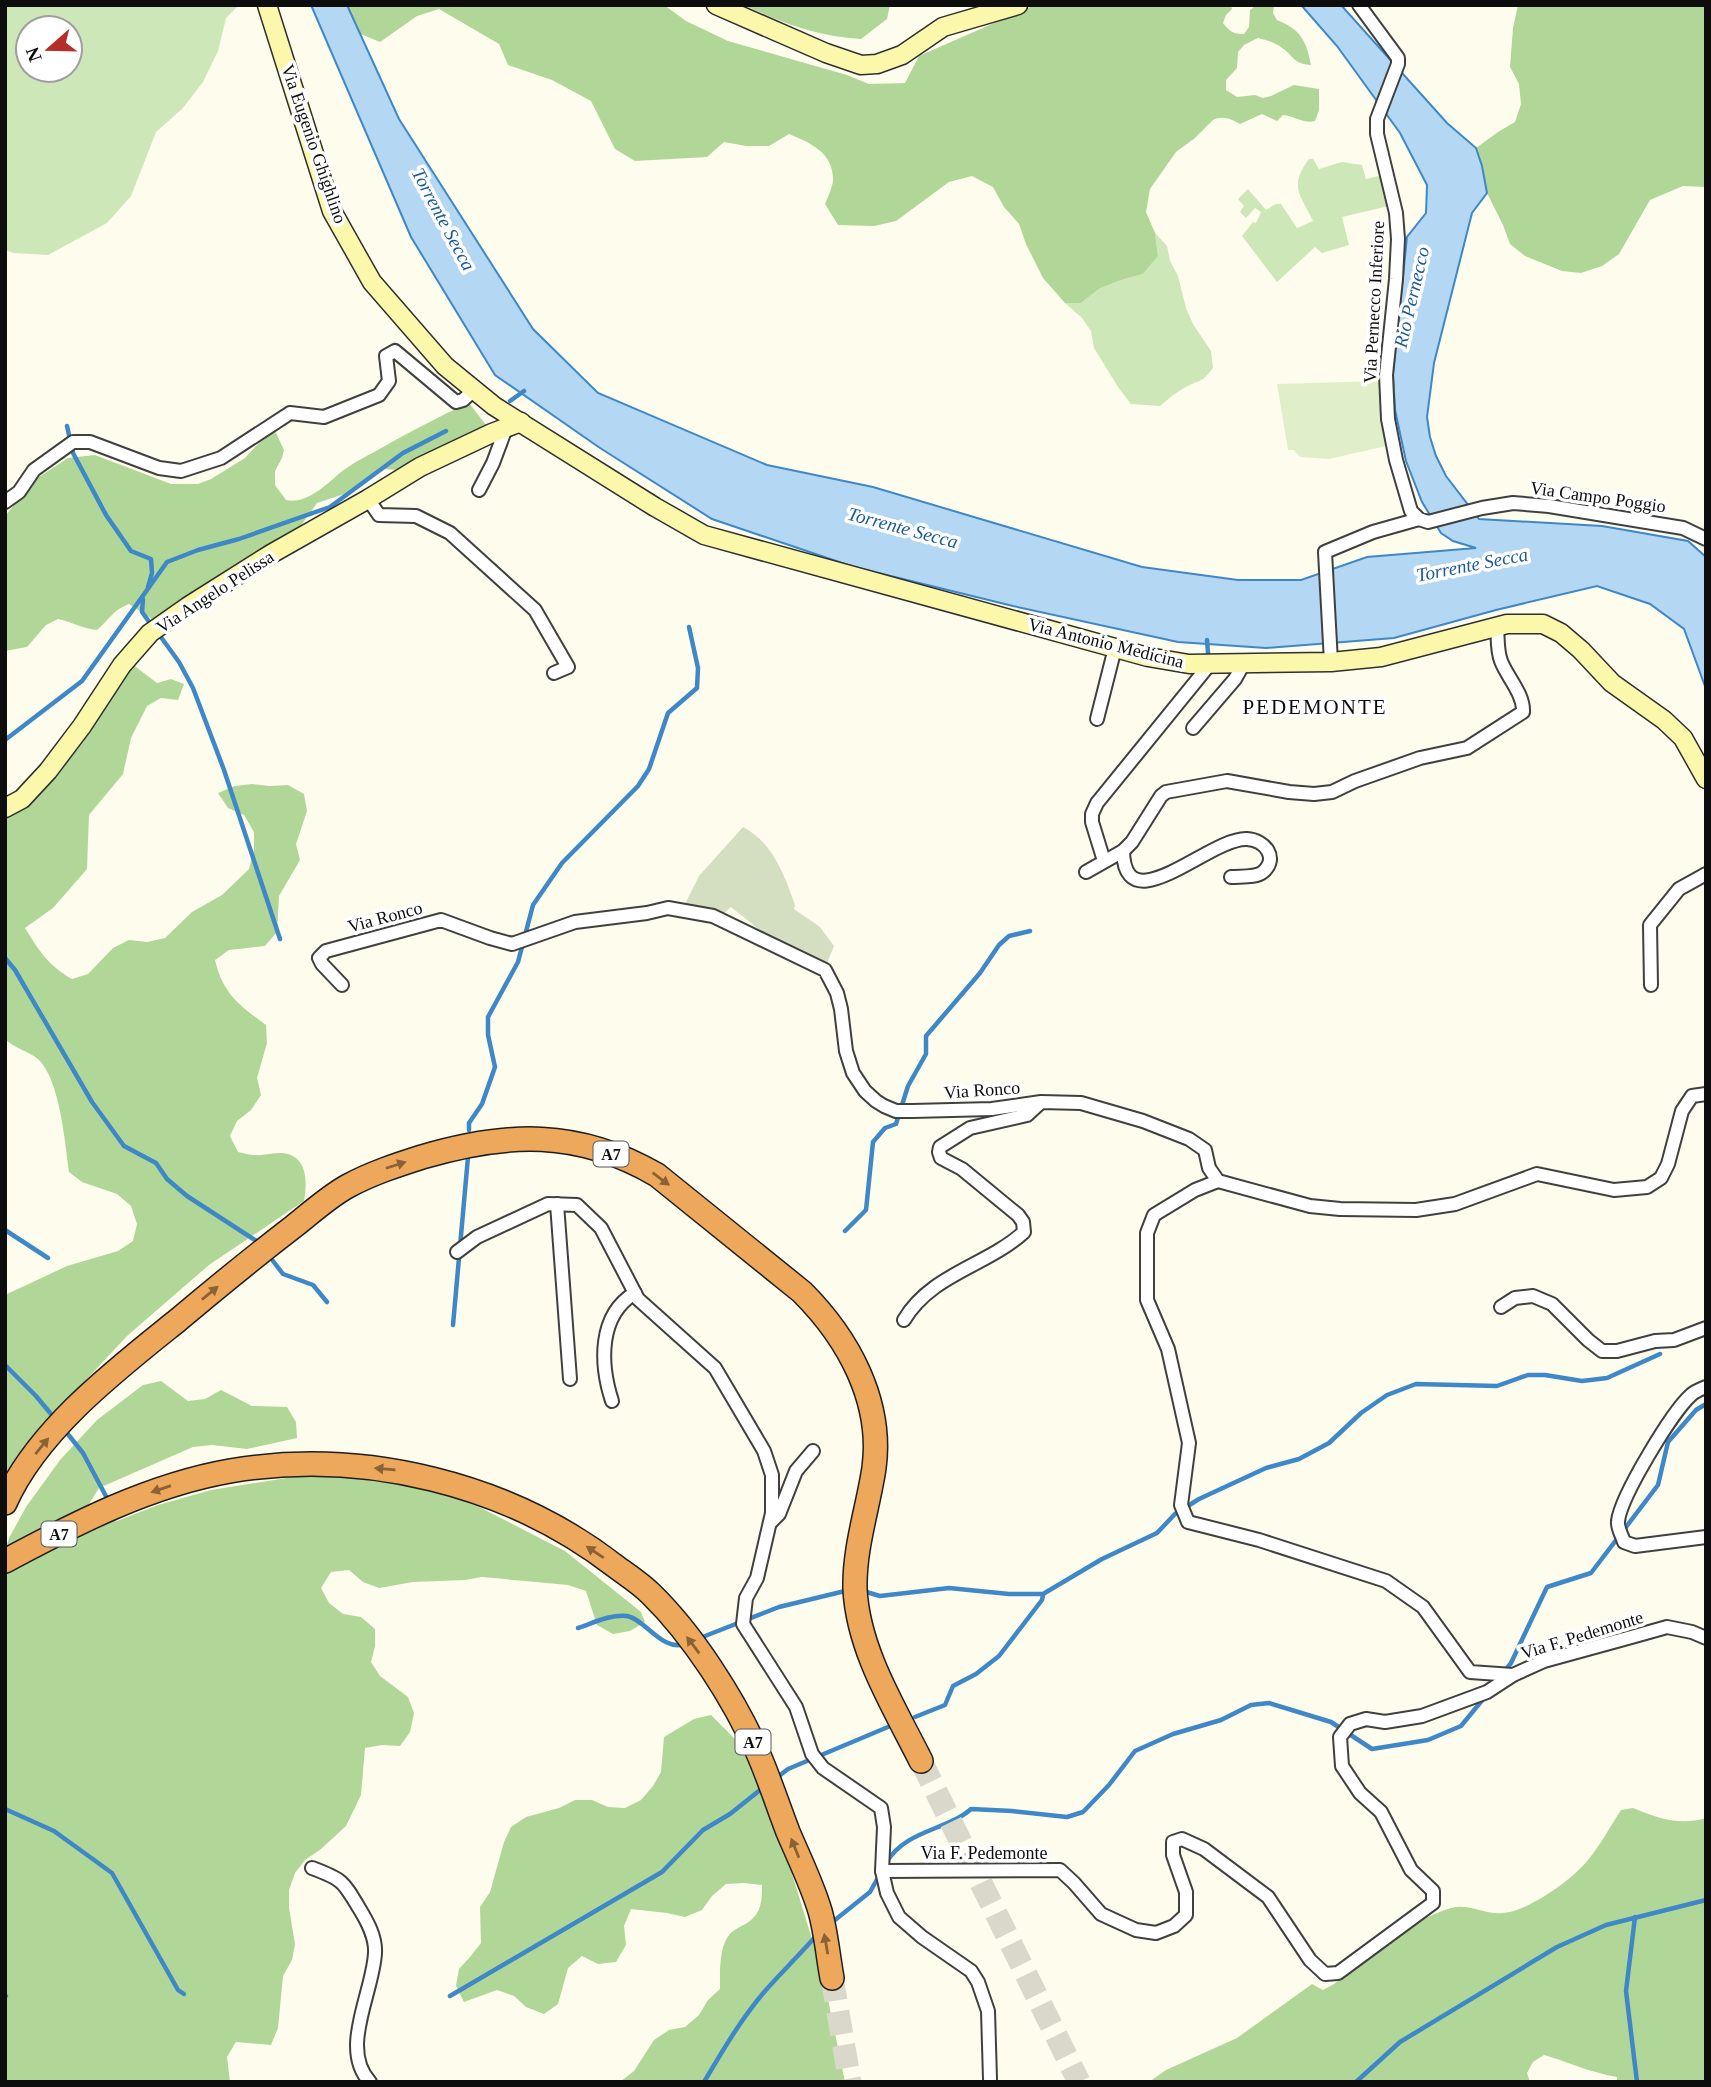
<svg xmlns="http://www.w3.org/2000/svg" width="1711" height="2087" font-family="'Times New Roman',serif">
	<rect width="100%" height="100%" fill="#fefced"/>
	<g fill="#cee7b8" fill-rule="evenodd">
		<path d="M 5,5 L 239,5 L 226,18 L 218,51 L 203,82 L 182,109 L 156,132 L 131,196 L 107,223 L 48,255 L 14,253 L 5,250 ZM 28,28 L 70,28 L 70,70 L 28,70 Z"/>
		<path d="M 1309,159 L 1313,159 L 1319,169 L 1342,162 L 1362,165 L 1366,179 L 1383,175 L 1389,206 L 1342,217 L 1349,245 L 1322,253 L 1315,247 L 1277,282 L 1242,236 L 1253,222 L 1256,223 L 1261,212 L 1255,208 L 1246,218 L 1240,212 L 1244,206 L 1238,199 L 1248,189 L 1266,210 L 1276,204 L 1281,204 L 1297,228 L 1313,221 C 1301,195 1288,187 1309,159 Z"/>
		<path d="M 1155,233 L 1167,246 L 1170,261 L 1178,276 L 1186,308 L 1193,324 L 1211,351 L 1213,368 C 1201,384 1200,379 1184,388 C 1175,393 1168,399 1160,406 L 1131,404 L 1118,387 L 1094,348 L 1091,331 L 1082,318 L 1065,303 L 1081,303 L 1099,289 L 1121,280 L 1143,274 L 1158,256 Z"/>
	</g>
	<g fill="#b1d798">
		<path d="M 345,5 L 664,5 L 686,21 L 728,41 L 847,75 L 869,84 L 905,83 L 919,56 L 1035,5 L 1231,5 L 1232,9 L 1226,15 L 1223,23 C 1229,31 1233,34 1244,34 L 1249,27 L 1250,10 L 1256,5 L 1274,5 L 1273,13 L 1277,20 C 1301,30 1306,40 1311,65 C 1293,64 1294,56 1281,47 C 1274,42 1266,40 1258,38 L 1244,45 L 1238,52 L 1237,68 L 1226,80 L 1226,90 L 1237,97 L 1255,95 L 1263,98 L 1271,96 L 1294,85 L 1319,89 L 1319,110 L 1315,121 C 1303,124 1295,116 1283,115 L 1277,121 L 1262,114 L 1240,124 C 1232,119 1222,115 1213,120 L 1195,138 L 1176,152 L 1150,189 L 1146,212 L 1155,233 L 1158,256 L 1143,274 L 1121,280 L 1099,289 L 1081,303 L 1065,303 L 1043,278 L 1026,244 L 1019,224 L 1004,207 L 993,187 L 972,176 L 949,182 L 896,221 L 874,226 L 838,225 L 825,204 C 828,197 832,188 833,181 C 834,153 811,143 789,134 L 769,146 L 746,146 L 724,142 L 707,157 L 635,161 L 615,149 L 591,101 L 552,80 L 508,65 L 499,44 L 439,9 L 417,16 L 380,42 L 358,33 Z"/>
		<path d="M 744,5 L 890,5 L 887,19 L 861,39 C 816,36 785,24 744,5 Z"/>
		<path d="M 1518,5 L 1706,5 L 1706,187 L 1683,186 L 1650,200 L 1619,254 L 1602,266 L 1581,273 L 1562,271 L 1525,256 L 1510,244 L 1503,225 L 1487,193 L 1482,166 L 1476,148 L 1498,132 L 1515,122 L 1521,104 L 1519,84 L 1510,67 L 1513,28 Z"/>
		<path d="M 469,403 L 486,425 L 398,470 L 384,469 L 370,475 L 344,494 L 317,503 L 300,527 L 173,610 L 152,619 L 129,604 C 113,610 110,619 97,630 C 83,629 72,622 58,619 L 46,625 L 27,647 L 5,651 L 5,516 L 36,479 L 68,458 L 95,455 L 171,484 L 198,484 L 211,479 L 245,458 L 269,432 L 275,431 L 284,450 L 282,458 L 275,471 L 275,485 L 286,500 C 306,505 327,484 341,472 C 354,462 369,455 383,447 C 411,431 440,416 469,403 Z"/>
		<path d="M 132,664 L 157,683 L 171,679 L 184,684 L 178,700 L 161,698 L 147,706 L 131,738 L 123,774 L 89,815 L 87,869 L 53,908 L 25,928 C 40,952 48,965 72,979 L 88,974 L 113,948 L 129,940 L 147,942 L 165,938 L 192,912 L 222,895 L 249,869 L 254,850 L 254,832 L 244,815 L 228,808 L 218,793 L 235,786 L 252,784 L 270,786 L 288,785 L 304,794 L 307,811 L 296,844 L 300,860 L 279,896 L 277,932 L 265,946 L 229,950 L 215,960 C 223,994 239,1005 266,1025 L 267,1043 L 257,1078 L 261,1095 L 251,1110 L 237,1121 L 230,1136 L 238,1152 C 244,1153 249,1155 255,1155 C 266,1156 277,1151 288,1154 C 308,1160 307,1184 304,1201 L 209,1265 L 127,1336 L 56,1412 L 5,1474 L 5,1295 L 67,1266 L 118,1251 L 133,1241 L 137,1224 L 131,1206 L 117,1194 L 82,1182 L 69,1172 C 65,1144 60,1079 38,1059 C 28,1051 14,1048 5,1039 L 5,817 L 13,815 L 34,800 Z"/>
		<path d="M 161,1381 L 188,1401 L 205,1399 L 221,1390 L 252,1406 L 287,1407 L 296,1422 L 297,1438 L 247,1449 L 212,1445 L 193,1447 L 99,1488 L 89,1504 L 101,1516 L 117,1521 L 158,1505 L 211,1490 L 299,1476 L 373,1476 L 446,1490 L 565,1551 L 641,1612 L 645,1622 L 630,1631 L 613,1634 L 597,1625 L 586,1591 L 568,1585 L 482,1577 L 465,1580 L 413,1582 L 379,1588 L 363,1582 L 349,1570 L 331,1572 L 321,1588 L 329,1603 L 343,1614 L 361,1617 L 375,1629 L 375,1646 L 371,1662 L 380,1676 L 408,1697 L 414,1713 L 410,1732 L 400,1746 L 382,1745 L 365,1748 L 361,1795 L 346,1826 L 321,1849 L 305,1860 L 295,1873 L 289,1890 L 289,1908 L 295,1944 L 292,1960 L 283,1976 L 278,2028 L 271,2045 L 236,2042 L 227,2057 L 230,2082 L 5,2082 L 5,1552 L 9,1538 L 26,1507 L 60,1460 L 97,1420 L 143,1385 Z"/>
		<path d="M 711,1715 L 736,1740 L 760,1784 L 786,1854 L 823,1975 L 845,2082 L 620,2082 L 634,2071 L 654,2040 L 669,2030 L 685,2027 L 699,2015 L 708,2000 L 720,1989 C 720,1974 719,1951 727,1938 C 733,1927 747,1926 754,1917 C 762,1909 762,1895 762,1885 L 744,1883 L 726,1884 L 712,1896 L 702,1910 L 685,1917 L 667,1913 L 631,1909 L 624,1926 L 626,1945 L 616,1962 L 598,1964 L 582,1956 L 568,1968 L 558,2004 L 544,2014 L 526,2007 L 514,1996 L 497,1990 L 464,2002 L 456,1986 L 459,1969 L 470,1957 L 481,1943 L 480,1907 L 490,1892 L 504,1842 L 511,1827 L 526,1817 L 559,1808 L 575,1800 L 592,1800 L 608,1807 L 625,1808 L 641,1800 L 653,1786 L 661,1772 L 664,1737 L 694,1719 Z"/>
		<path d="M 1633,1808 C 1657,1818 1679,1826 1706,1818 L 1706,2082 L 1617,2082 L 1617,2077 C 1592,2073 1568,2062 1544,2055 L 1533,2062 L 1527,2073 L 1530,2082 L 1149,2082 L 1166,2070 L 1237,2038 L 1312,1984 L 1323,1990 L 1334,1984 C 1368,1959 1409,1920 1451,1908 C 1469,1903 1485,1915 1503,1913 C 1529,1911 1573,1879 1588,1860 C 1601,1844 1610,1827 1621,1810 Z"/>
	</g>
	<path fill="#d3dfc0" d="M 743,827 C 773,843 784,874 795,905 L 794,909 L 820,927 L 834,946 L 827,963 L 776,943 L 731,907 L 722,915 L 685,904 L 699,876 Z"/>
	<path fill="#e0efca" d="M 1380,381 L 1381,420 L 1386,446 L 1329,459 L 1300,457 L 1294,450 L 1288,450 L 1277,384 Z"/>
	<path fill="#b4d8f4" stroke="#3e88c8" stroke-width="2" d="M 311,5 L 347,5 L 399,119 L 533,329 L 598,393 L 767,465 L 873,487 L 1142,567 L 1238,580 L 1301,580 L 1367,557 L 1476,548 L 1453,541 L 1441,533 L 1422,502 L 1406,461 L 1395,410 L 1393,374 L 1407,237 L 1426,213 L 1427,185 L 1400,133 L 1337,46 L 1301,5 L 1341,5 L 1447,123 L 1476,148 L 1482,166 L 1487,193 L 1472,213 L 1434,363 L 1427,417 L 1430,437 L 1436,456 L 1446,476 L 1479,519 L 1602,526 L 1688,541 L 1706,557 L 1706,689 L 1684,629 L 1650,604 L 1597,586 L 1496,610 L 1394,638 L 1266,648 L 1178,642 L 1013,606 L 854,567 L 712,519 L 600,448 L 495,375 L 411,237 Z"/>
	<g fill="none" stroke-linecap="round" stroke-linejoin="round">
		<g stroke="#3e88c8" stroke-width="4.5">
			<path d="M 510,401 L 524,391"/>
			<path d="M 67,426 L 73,453 L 106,515 L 131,551 L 151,559 L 152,573 L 148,587"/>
			<path d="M 143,599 L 142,612 L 152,626"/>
			<path d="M 158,633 L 179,662 L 193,688 L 224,770 L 280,939"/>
			<path d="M 1207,640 L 1208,653"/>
			<path d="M 5,740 L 82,681 L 167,562 L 198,550 L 239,539 L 330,507 L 403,453 L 446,431"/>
			<path d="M 5,958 L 15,970 L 92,1102 L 124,1146 L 156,1163 L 167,1179 L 187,1196 L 258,1242"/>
			<path d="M 469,1130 L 469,1123 L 482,1104 L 495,1067 L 488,1035 L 488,1017 L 518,962 L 533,905 L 562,863 L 638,786 L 649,769 L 668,713 L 697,688 L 698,668 L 689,627"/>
			<path d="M 5,1230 L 48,1258"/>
			<path d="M 845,1231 L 866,1210 L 873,1142 L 885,1128 L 896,1124 L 908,1086 L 926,1054 L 926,1036 L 980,973 L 999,945 L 1009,936 L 1030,931"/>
			<path d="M 273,1261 L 283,1274 L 313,1285 L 327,1302"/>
			<path d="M 453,1325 L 468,1157"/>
			<path d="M 5,1365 L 36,1396 L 51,1414"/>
			<path d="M 67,1433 L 83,1453 L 108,1500"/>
			<path d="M 863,1591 L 880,1596 L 949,1588 L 1009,1594 L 1043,1594 L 1102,1559 L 1157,1533 L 1175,1514 L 1199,1499 L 1266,1468 L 1299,1459 L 1329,1443 L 1361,1413 L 1387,1395 L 1416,1384 L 1497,1386 L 1528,1375 L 1545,1375 L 1582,1381 L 1607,1378 L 1660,1354"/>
			<path d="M 578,1628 C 593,1623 611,1614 627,1616 C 645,1619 662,1652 685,1644"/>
			<path d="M 700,1638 L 779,1607 L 845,1591"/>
			<path d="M 1504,1672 L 1511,1663 L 1547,1587 L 1591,1573 L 1658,1485 L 1668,1442 L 1696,1410 L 1706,1404"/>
			<path d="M 915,1717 L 945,1705 L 953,1686 L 976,1674 L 999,1656 L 1042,1600 L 1043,1595"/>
			<path d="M 775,1779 L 788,1769 L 888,1727"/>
			<path d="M 5,1809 L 54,1831 L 112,1873 L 178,1990 L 184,1994"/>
			<path d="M 886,1863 C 905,1830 948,1830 971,1809 L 1012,1811 L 1067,1817 L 1083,1812 L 1109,1785 L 1135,1751 L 1173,1734 L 1221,1720 L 1251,1705 L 1269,1703 L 1331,1722 L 1372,1749 L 1428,1740 L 1461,1726 L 1484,1698"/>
			<path d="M 1635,1917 L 1626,1991 L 1637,2082"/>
			<path d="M 835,1920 L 870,1892 L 880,1874"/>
			<path d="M 5,1995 L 6,1996"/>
			<path d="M 450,1996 L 662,1872 L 703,1830 L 730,1814 L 765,1786"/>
			<path d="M 704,2082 C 723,2050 741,2019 765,1991 C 782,1972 800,1954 817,1935"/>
			<path d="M 1356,2082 L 1400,2042 L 1557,1947 L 1606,1925 L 1706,1900"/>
		</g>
		<g stroke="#dad8cb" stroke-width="23" stroke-dasharray="23 11" stroke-linecap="butt">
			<path d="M 921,1761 L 1079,2082"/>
			<path d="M 832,1978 L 850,2082"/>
		</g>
		<defs>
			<g id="street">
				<path d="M 1359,5 L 1398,58 L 1398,64 L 1377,119 L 1377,134 L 1396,213 L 1398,239 L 1396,279 L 1386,375 L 1388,419 L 1396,460 L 1411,511 L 1419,519 L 1428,522 L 1482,508 L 1513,503 L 1549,506 L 1683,528 L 1706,539"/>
				<path d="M 479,490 L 493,463 L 506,428"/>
				<path d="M 368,499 L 379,515 L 416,516 L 450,533 L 535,610 L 568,667 L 554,673"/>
				<path d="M 5,502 L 19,492 L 34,470 L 73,442 L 90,442 L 159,468 L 181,471 L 221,458 L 290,413 L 324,417 L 379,395 L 389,381 L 386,356 L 395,351 L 456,402 L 463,400 L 473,391"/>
				<path d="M 1331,662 L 1325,552 L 1373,532 L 1419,519"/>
				<path d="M 1097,719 L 1115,648"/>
				<path d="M 1193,728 L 1235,679 L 1244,663"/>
				<path d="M 1123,851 C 1125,925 1210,837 1247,839 C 1265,840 1279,858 1263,872 C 1256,878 1240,876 1231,877"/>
				<path d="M 1104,861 L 1092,822 L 1092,814 L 1097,803 L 1210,664"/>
				<path d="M 1086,872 L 1123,851 L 1132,842 L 1161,796 L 1166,792 L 1227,781 L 1289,792 L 1314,794 L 1332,792 L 1355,781 L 1420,758 L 1467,748 L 1523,712 C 1524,694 1507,677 1501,661 C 1497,651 1498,638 1497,627"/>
				<path d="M 342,985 L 322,964 L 319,958 L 326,951 L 441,920 L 490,938 L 512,944 L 575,922 L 647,913 L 668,908 L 713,916 L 825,970 L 837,993 L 841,1009 L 846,1051 L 853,1073 L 865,1091 L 876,1101 L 884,1106 L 896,1111 L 912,1111 L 992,1109 L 1041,1102 L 1081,1103 L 1143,1121 L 1189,1139 L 1205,1150 L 1209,1168 L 1218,1181 L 1310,1206 L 1340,1209 L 1416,1210 L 1455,1204 L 1537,1174 L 1614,1190 L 1647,1187 L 1661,1178 L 1668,1164 L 1682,1111 L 1692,1096 L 1706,1094"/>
				<path d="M 1651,985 L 1650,925 L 1679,889 L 1706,874"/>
				<path d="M 1218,1181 L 1195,1190 L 1154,1215 L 1147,1233 L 1147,1300 L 1168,1349 L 1189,1443 L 1181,1505 L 1188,1522 L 1259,1540 L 1386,1581 L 1423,1607 L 1470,1672 L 1513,1675"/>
				<path d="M 557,1204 L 570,1379"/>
				<path d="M 457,1252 L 477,1237 L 548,1204 L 577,1205 L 601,1228 L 638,1299 L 715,1368 L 764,1451 L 772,1475 L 772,1513 L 757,1578 L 746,1598 L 743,1624 L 796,1707 L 812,1754 L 823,1768 L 881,1808 L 884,1827 L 882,1871 L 887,1893 L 899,1917 L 922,1937 L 971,1971 L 978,1982 L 988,2011 L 990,2079"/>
				<path d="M 1501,1307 L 1515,1298 L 1533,1296 L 1552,1304 L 1588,1340 L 1602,1351 L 1617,1351 L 1655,1341 L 1674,1340 L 1706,1328"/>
				<path d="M 904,1320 C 931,1274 987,1266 1024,1232 L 1023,1222 L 1018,1215 L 962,1169 L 941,1158 L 939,1152 L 940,1147 L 970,1128 L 1027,1115 L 1040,1103"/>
				<path d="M 1706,1387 C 1701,1389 1695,1391 1691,1395 C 1672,1412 1621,1496 1618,1521 C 1617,1528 1622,1535 1624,1542 L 1635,1546 L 1706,1537"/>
				<path d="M 612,1401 C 600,1364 598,1315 635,1293"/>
				<path d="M 771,1522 L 779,1514 L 796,1471 L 813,1451"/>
				<path d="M 312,1868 C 342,1879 343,1881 359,1908 C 367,1921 376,1937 375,1953 C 373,1993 339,2049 370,2082"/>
				<path d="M 882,1871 L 1060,1870 L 1074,1883 L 1101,1914 L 1136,1930 L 1156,1933 L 1174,1926 L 1186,1915 L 1186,1892 L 1173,1855 L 1173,1842 L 1182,1839 L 1204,1849 L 1268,1897 L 1310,1960 L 1325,1974 L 1338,1973 L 1433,1903 L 1433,1891 L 1411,1870 L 1381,1812 L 1360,1793 L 1342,1766 L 1340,1737 L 1350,1724 L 1366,1719 L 1385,1722 L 1422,1716 L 1487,1692 L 1513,1675 L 1544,1661 L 1635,1636 L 1667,1627 L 1692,1632 L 1706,1638"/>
			</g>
			<g id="secondary">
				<path d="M 267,5 L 332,211 L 372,282 L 445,366 L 494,406 L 655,507 L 704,535 L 1148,657 L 1189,664 L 1331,662 L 1381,657 L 1507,624 L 1543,624 L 1561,633 L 1581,650 L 1612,683 L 1664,720 L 1683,738 L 1706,779"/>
				<path d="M 716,5 L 826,53 L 861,65 L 877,64 L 902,55 L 943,27 L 1018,5"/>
				<path d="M 5,808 L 22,799 L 48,771 L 82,726 L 122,665 L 150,633 L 187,607 L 271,554 L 368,499 L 420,467 L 492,433 L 521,422"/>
			</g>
			<g id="highway">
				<path d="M 5,1503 C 37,1430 117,1369 178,1320 C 216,1288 254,1257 293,1227 C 311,1213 328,1197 348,1186 C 372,1173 397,1165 422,1157 C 507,1132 578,1129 657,1175 L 802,1292 C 848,1338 883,1401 874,1468 C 868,1508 854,1548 855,1589 C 858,1650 894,1707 921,1761"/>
				<path d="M 5,1561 C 76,1523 150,1485 230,1471 C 363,1448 509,1484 615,1566 C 627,1575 640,1583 651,1594 C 693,1635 734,1699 758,1753 C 769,1778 778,1806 788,1832 C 799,1858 812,1884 820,1911 C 826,1932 828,1956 832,1978"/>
			</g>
		</defs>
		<use href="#street" stroke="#404040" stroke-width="16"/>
		<use href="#secondary" stroke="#2f2f2f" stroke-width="21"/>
		<use href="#highway" stroke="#1e1e1e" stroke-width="26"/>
		<use href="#street" stroke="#fff" stroke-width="12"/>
		<use href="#secondary" stroke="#fcf8ab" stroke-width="18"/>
		<use href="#highway" stroke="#eea85b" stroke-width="23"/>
	</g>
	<defs><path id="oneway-solid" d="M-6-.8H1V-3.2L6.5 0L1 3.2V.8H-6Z" transform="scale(1.75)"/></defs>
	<g fill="#896238">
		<use href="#oneway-solid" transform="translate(396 1165) rotate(-18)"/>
		<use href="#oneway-solid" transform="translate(661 1179) rotate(37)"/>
		<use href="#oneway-solid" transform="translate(210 1293) rotate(-39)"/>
		<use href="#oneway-solid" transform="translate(42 1446) rotate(-51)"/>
		<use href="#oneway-solid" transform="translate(385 1469) rotate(-175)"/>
		<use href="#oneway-solid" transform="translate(161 1489) rotate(161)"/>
		<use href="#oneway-solid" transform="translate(595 1552) rotate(-146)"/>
		<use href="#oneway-solid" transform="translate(693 1645) rotate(-127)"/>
		<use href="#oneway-solid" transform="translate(795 1848) rotate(-112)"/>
		<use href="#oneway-solid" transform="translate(826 1944) rotate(-100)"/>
	</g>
	<g text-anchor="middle" stroke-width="7" stroke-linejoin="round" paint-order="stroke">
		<g fill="#fff" stroke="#565656" stroke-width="2">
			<rect x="593.5" y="1141.5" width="35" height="25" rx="5"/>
			<rect x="41.5" y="1521.5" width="35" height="25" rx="5"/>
			<rect x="735.5" y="1729.5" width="35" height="25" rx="5"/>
		</g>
		<g font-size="16" font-weight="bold" fill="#0d0d0d">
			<text x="611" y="1160">A7</text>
			<text x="59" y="1540">A7</text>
			<text x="753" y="1748">A7</text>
		</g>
		<g font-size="18" fill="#0d0d0d" stroke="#fff">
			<text transform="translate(314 144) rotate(71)" y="6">Via Eugenio Ghighlino</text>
			<text transform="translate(1374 302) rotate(-87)" y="6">Via Pernecco Inferiore</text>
			<text transform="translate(1598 497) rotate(8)" y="6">Via Campo Poggio</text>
			<text transform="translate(215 592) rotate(-33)" y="6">Via Angelo Pelissa</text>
			<text transform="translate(1106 643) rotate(14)" y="6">Via Antonio Medicina</text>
			<text transform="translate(385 917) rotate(-15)" y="6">Via Ronco</text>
			<text transform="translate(982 1090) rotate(-4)" y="6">Via Ronco</text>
			<text transform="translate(1582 1635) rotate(-17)" y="6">Via F. Pedemonte</text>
			<text x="984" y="1859">Via F. Pedemonte</text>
		</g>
		<g font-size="19" font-style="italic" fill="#1b5a99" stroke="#fff">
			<text transform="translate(444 219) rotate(62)" y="7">Torrente Secca</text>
			<text transform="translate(1411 297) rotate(-77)" y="7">Rio Pernecco</text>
			<text transform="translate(903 527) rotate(15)" y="7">Torrente Secca</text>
			<text transform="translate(1472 564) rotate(-11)" y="7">Torrente Secca</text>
		</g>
		<g font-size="21" letter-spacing="2" fill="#0d0d0d" stroke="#fff">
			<text x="1315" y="714">PEDEMONTE</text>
		</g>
	</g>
	<rect width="1711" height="2087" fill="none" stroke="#0d0d0d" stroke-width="14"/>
	<g transform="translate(49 49) rotate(250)"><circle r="33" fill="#ffffff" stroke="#9e9e9e" stroke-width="2"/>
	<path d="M0-5L12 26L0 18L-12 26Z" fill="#b72d2a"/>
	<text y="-10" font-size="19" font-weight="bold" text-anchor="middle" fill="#0d0d0d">N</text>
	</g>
</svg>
